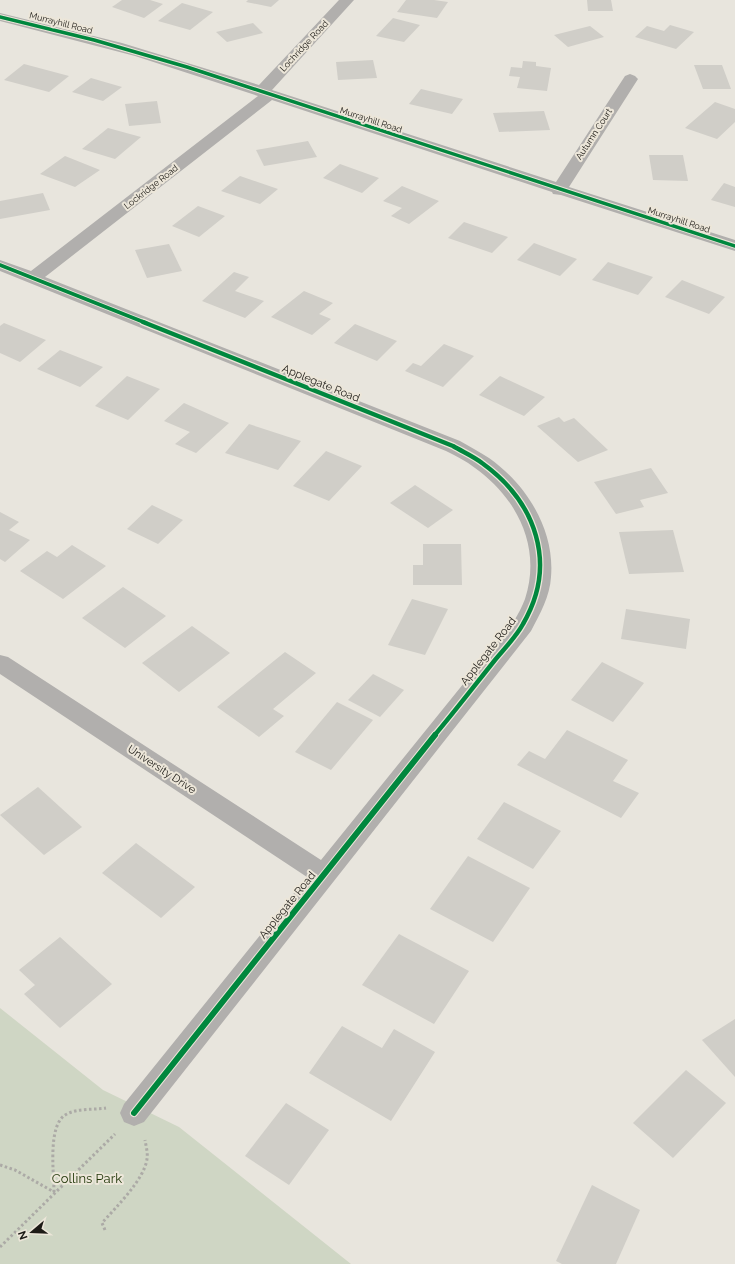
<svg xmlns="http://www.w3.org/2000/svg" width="735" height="1264" font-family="Raleway,sans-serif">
	<rect width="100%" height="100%" fill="#e8e5dd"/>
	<path fill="#cfd6c4" d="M 0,1008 L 103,1090 L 179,1127 L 351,1264 L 0,1264 Z"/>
	<g fill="#d0cec8">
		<path d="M 122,0 L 150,0 L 163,4 L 144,18 L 112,7 Z"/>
		<path d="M 248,0 L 279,0 L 271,7 L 246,2 Z"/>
		<path d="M 406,0 L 434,0 L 448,2 L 437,18 L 397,12 Z"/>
		<path d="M 587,0 L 611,0 L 613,11 L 588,11 Z"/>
		<path d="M 182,3 L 213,12 L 190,30 L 158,21 Z"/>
		<path d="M 393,18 L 420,25 L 404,42 L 376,36 Z"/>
		<path d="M 253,23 L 263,33 L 227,42 L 216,32 Z"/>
		<path d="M 670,25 L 694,32 L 676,49 L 635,37 L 647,26 L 664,31 Z"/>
		<path d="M 590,26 L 604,37 L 568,47 L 554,35 Z"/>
		<path d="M 373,60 L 377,78 L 338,80 L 336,62 Z"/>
		<path d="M 523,61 L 536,62 L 536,66 L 551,68 L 547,91 L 517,88 L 520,77 L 509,76 L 511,67 L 522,68 Z"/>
		<path d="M 24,64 L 69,76 L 49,92 L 4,80 Z"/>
		<path d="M 694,65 L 722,65 L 731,89 L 703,89 Z"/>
		<path d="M 91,78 L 122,87 L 103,101 L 72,92 Z"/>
		<path d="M 421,89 L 463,99 L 452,114 L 409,104 Z"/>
		<path d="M 157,101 L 161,123 L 129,126 L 125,104 Z"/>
		<path d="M 715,102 L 735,109 L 735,122 L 717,139 L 685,128 Z"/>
		<path d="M 544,111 L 550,130 L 499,132 L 493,113 Z"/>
		<path d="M 108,128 L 141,137 L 115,159 L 82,149 Z"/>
		<path d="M 308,141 L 317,157 L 264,166 L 256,150 Z"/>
		<path d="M 649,155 L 683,155 L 688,181 L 653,180 Z"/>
		<path d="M 65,156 L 100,170 L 75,187 L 40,174 Z"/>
		<path d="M 340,164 L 379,178 L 362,193 L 323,178 Z"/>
		<path d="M 240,176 L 278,189 L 260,204 L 221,191 Z"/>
		<path d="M 724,183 L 735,187 L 735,207 L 711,200 Z"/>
		<path d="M 402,186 L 439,201 L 409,224 L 391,216 L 402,208 L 383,201 Z"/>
		<path d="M 43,193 L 50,210 L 0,219 L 0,201 Z"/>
		<path d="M 198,206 L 225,216 L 199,237 L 172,226 Z"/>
		<path d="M 464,222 L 508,237 L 492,253 L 448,238 Z"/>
		<path d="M 534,243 L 577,259 L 560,276 L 517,260 Z"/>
		<path d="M 169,244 L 182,271 L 147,278 L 135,250 Z"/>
		<path d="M 608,262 L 653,277 L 638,295 L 592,280 Z"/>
		<path d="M 234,272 L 249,277 L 235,291 L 264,301 L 245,318 L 202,301 Z"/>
		<path d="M 682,280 L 725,297 L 709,314 L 665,297 Z"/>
		<path d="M 304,291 L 333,303 L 319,314 L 331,319 L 312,335 L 271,317 Z"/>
		<path d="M 4,323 L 46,340 L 20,362 L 0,353 L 0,326 Z"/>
		<path d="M 355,324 L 397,341 L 377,361 L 334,343 Z"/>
		<path d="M 444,344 L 474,356 L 443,387 L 405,371 L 413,363 L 421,366 Z"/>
		<path d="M 60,350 L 103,367 L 80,387 L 37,369 Z"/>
		<path d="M 127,376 L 160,389 L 128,420 L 95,406 Z"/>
		<path d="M 500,376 L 545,397 L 524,416 L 479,395 Z"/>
		<path d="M 184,403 L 229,423 L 196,453 L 175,444 L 190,432 L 164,421 Z"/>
		<path d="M 559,417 L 564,422 L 574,418 L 608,450 L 578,462 L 537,426 Z"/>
		<path d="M 249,424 L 301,441 L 278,470 L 225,453 Z"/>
		<path d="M 326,451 L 362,466 L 329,501 L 293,486 Z"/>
		<path d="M 651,468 L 668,493 L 640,500 L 644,507 L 616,514 L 594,482 Z"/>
		<path d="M 415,485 L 453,510 L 428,528 L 390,503 Z"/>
		<path d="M 152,505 L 183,520 L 158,544 L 127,529 Z"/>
		<path d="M 0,512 L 19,522 L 9,530 L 30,540 L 5,562 L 0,559 Z"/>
		<path d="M 673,530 L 684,572 L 629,574 L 619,532 Z"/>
		<path d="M 423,544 L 461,544 L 462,585 L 413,585 L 413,565 L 423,565 Z"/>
		<path d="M 72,545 L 106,566 L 63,599 L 20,571 L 47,551 L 57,557 Z"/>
		<path d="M 123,587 L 166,616 L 125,648 L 82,618 Z"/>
		<path d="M 412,599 L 448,609 L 425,655 L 388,645 Z"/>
		<path d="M 626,609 L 690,619 L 686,649 L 621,639 Z"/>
		<path d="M 192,626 L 230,653 L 179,692 L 142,663 Z"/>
		<path d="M 285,652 L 316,673 L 273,709 L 284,716 L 259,737 L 217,707 Z"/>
		<path d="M 602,662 L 644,683 L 613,722 L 571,700 Z"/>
		<path d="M 373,674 L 404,690 L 380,717 L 348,700 Z"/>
		<path d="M 337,702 L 373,720 L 331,770 L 295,752 Z"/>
		<path d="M 567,730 L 628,760 L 613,781 L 639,793 L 621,818 L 517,765 L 529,751 L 545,759 Z"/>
		<path d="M 38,787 L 82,827 L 44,855 L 0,815 Z"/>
		<path d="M 504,802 L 561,831 L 533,869 L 477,839 Z"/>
		<path d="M 136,843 L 195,887 L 161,918 L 102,873 Z"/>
		<path d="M 468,856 L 530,888 L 493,942 L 430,909 Z"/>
		<path d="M 399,934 L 469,971 L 434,1024 L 362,985 Z"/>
		<path d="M 60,937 L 112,984 L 60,1028 L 24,994 L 35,985 L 19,970 Z"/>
		<path d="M 735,1019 L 735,1077 L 702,1040 Z"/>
		<path d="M 342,1026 L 382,1048 L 394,1029 L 435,1052 L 391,1121 L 309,1073 Z"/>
		<path d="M 686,1070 L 726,1103 L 673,1158 L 633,1123 Z"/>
		<path d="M 286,1103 L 329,1130 L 289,1185 L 245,1156 Z"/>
		<path d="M 592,1185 L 640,1210 L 616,1264 L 562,1264 L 556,1261 Z"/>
	</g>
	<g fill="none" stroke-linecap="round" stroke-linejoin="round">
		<g stroke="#acaaa6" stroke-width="3" stroke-dasharray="2.5 2.5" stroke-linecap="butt">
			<path d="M 0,1165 L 15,1170 L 54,1192"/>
			<path d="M 54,1192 C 54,1173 47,1123 67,1114 C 78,1108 93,1110 106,1108"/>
			<path d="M 105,1230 L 102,1223 C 116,1207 144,1180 147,1159 C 148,1153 146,1146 145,1140"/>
			<path d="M 0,1247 L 115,1134"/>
		</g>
		<path fill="#b1afad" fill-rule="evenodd" d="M 339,0 L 354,0 L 272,90 L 556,182 L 625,76 L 630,74 L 635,76 L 638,79 L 569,187 L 735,240 L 735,251 L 561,195 L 553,194 L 552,192 L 272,100 L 45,277 L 460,441 C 470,447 480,452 489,458 C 527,485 555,530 551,577 C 550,596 540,614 531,631 L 144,1122 L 134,1126 L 124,1122 L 120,1113 L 124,1104 L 307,877 L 0,674 L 0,655 L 8,657 L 321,860 L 514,621 C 518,614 522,607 525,599 C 542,547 517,498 475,468 C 466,461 456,456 446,451 L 0,271 L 0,260 L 31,271 L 258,96 L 135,56 L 0,21 L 0,13 L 122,43 L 259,85 Z"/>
		<defs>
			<g id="cycleway-far2">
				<path d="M 0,17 L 94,40 L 187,67 L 735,246"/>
				<path d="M 0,265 L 146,323"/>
			</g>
			<path id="cycleway-far1" d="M 143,322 L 453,446 C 463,452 473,456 482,463 C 536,502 558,564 523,624 C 516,637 504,649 495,660 C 475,685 455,711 434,736"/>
			<path id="cycleway" d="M 134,1113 L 435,735"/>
		</defs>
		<use href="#cycleway-far2" stroke="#ece6d9" stroke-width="5.5"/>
		<use href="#cycleway-far1" stroke="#ece6d9" stroke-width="7"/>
		<use href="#cycleway" stroke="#ece6d9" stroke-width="8"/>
		<use href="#cycleway-far2" stroke="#00873e" stroke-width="3.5"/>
		<use href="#cycleway-far1" stroke="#00873e" stroke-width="4.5"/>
		<use href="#cycleway" stroke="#00873e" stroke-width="6"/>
	</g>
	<g text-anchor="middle" stroke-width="4" stroke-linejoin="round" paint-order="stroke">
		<g font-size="9" fill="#1d1b16" stroke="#ece6d9">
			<text transform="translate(61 23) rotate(14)" y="3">Murrayhill Road</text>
			<text transform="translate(304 46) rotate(-47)" y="3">Lochridge Road</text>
			<text transform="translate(371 120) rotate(18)" y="3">Murrayhill Road</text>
			<text transform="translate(594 134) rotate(-57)" y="3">Autumn Court</text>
			<text transform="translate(151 187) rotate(-38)" y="3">Lockridge Road</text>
			<text transform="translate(679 220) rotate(18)" y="3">Murrayhill Road</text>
		</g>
		<g font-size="11" fill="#1d1b16" stroke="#ece6d9">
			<text transform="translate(321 383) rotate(22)" y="4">Applegate Road</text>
			<text transform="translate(488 651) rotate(-52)" y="4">Applegate Road</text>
			<text transform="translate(162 769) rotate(33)" y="4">University Drive</text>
			<text transform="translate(287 905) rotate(-51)" y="4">Applegate Road</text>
		</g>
		<g font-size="13" fill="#1f3507" stroke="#ece6d9">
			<text x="87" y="1183">Collins Park</text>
		</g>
	</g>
	<g transform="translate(32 1232) rotate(251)" stroke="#ece6d9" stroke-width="3" paint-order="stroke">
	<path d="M0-3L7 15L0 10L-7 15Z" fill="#1d1b16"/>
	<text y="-6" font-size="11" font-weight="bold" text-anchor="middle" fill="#1d1b16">N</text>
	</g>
</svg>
